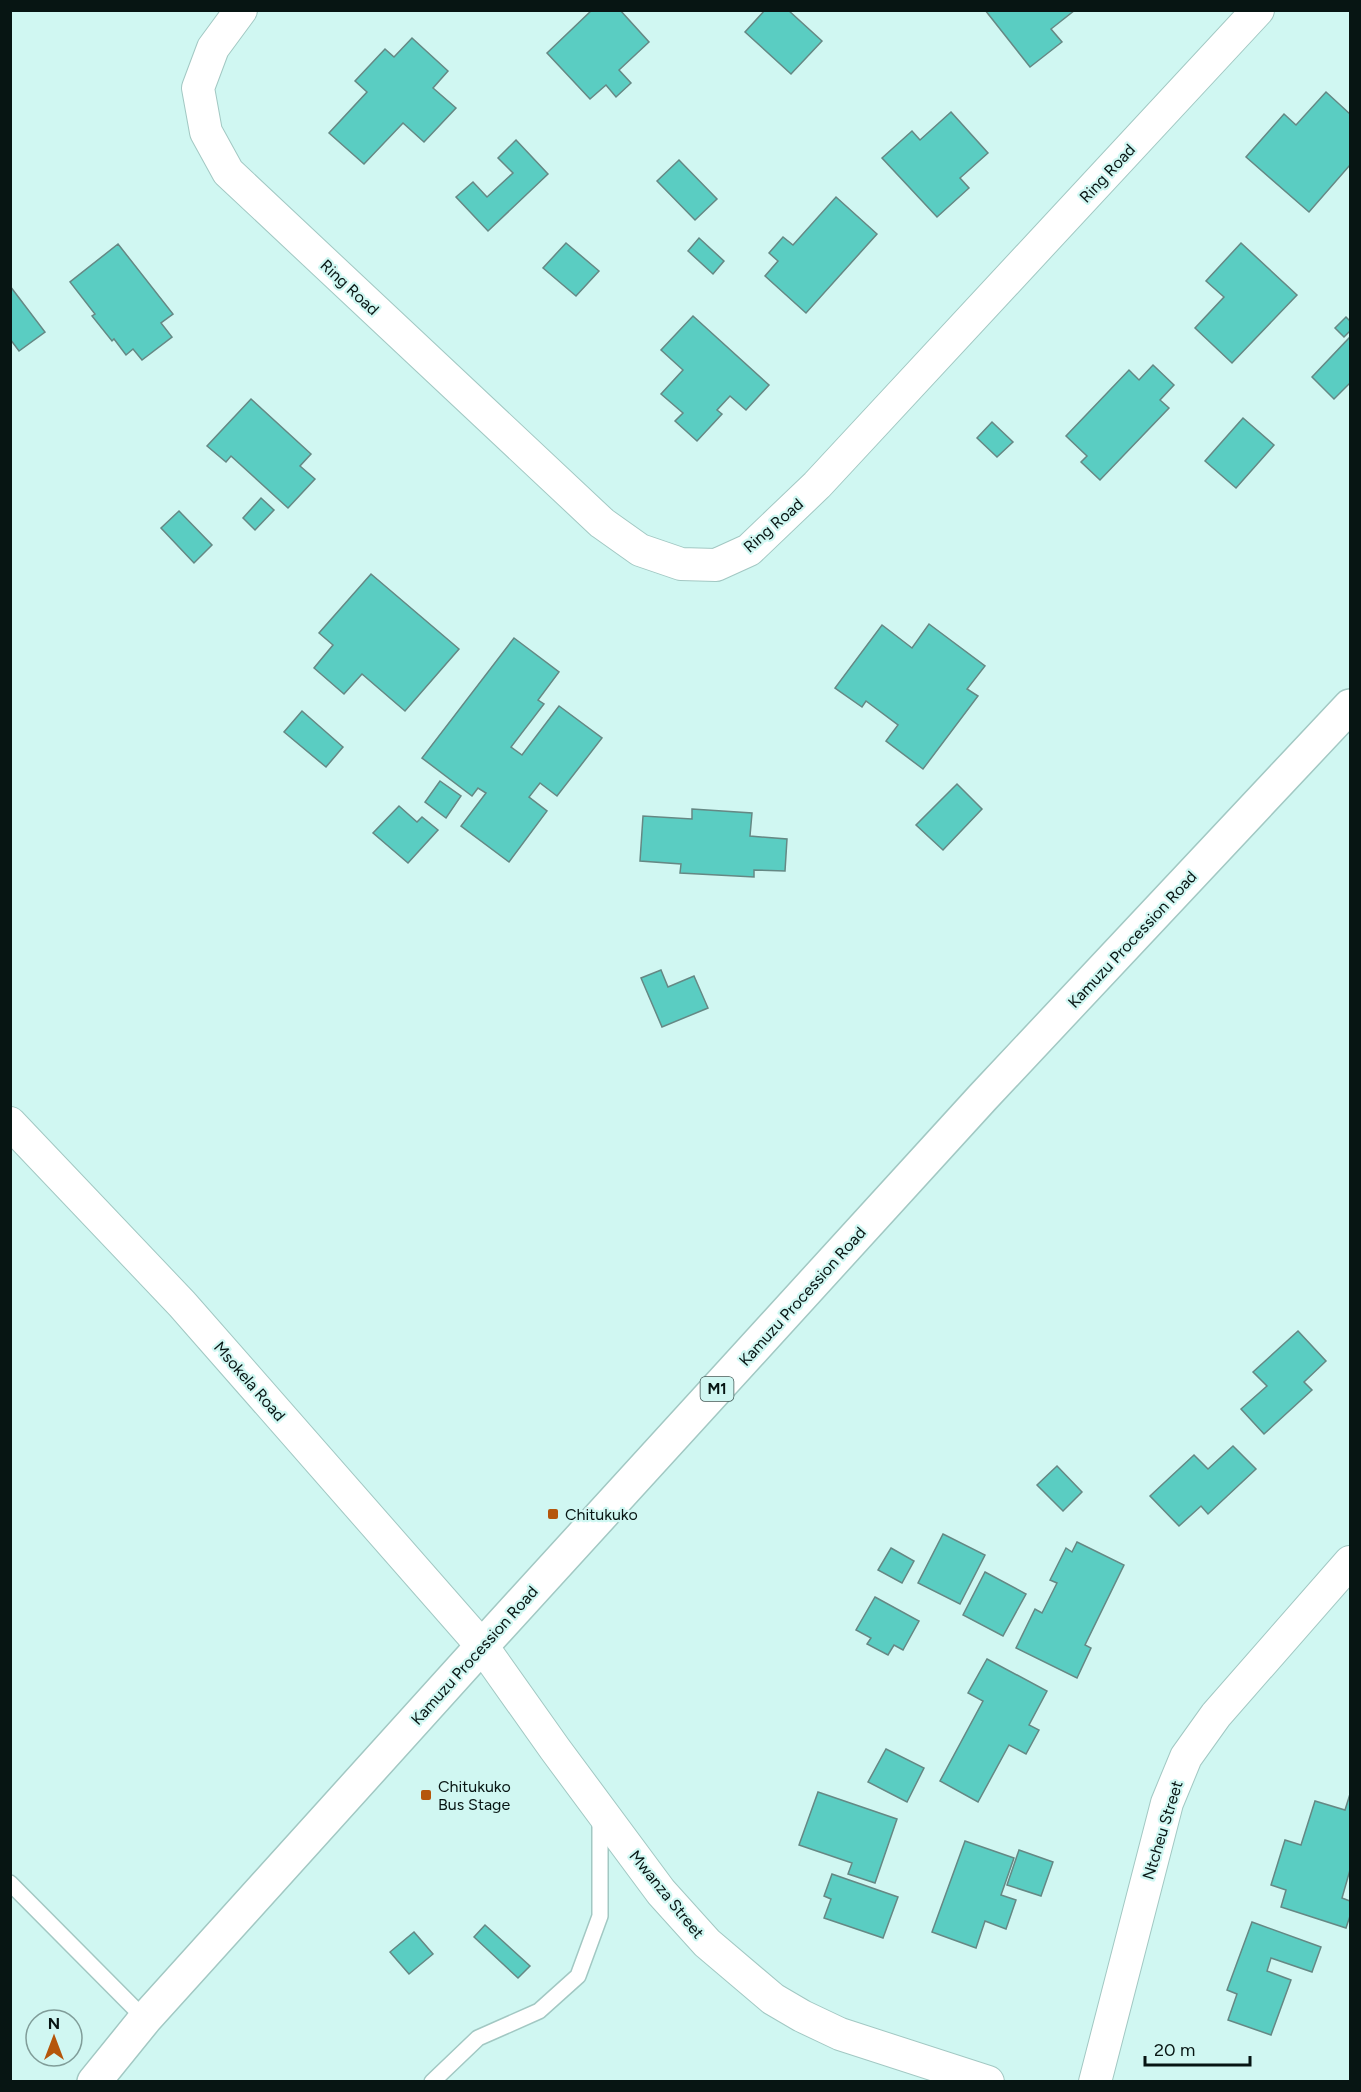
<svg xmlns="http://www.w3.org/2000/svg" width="1361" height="2092" font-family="Figtree,sans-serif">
	<rect width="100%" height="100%" fill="#d0f7f2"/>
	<g fill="#5acdc2" stroke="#658884" stroke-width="1.5">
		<path d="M 592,10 L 620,10 L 649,42 L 619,70 L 631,83 L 616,97 L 606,85 L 590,99 L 547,53 Z"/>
		<path d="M 765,10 L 788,10 L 822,41 L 791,74 L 745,32 Z"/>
		<path d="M 985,10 L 1075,10 L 1051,29 L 1062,42 L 1030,67 Z"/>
		<path d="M 412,38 L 448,71 L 433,88 L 456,108 L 424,142 L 403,123 L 364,164 L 329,133 L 367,92 L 355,81 L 385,49 L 394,57 Z"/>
		<path d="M 1326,92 L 1350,114 L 1350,165 L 1309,212 L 1246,157 L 1284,114 L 1296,125 Z"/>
		<path d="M 951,112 L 988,153 L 960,178 L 969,188 L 937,217 L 882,158 L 912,131 L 920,140 Z"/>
		<path d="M 516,140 L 548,174 L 488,231 L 456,197 L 473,182 L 487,197 L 513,173 L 498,158 Z"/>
		<path d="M 679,160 L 717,199 L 695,220 L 657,181 Z"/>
		<path d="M 836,197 L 877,234 L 806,313 L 765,276 L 778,261 L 769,253 L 783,237 L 793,245 Z"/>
		<path d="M 699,238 L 724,261 L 713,274 L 688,251 Z"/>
		<path d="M 566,243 L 599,271 L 576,296 L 543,268 Z"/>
		<path d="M 1241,243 L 1297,295 L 1232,363 L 1195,328 L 1224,297 L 1206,281 Z"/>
		<path d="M 118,244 L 173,314 L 161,323 L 172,337 L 142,360 L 133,349 L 126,355 L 114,339 L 112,341 L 92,316 L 95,314 L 70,282 Z"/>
		<path d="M 10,286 L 45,332 L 19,351 L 10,339 Z"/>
		<path d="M 693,316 L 769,385 L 746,410 L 730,396 L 717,410 L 722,414 L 697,441 L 675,421 L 683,413 L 661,394 L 683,370 L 661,350 Z"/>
		<path d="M 1346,317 L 1350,321 L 1350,331 L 1344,337 L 1335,328 Z"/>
		<path d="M 1350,337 L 1350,383 L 1334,399 L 1312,377 Z"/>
		<path d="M 1153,365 L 1174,385 L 1160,400 L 1169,408 L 1100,480 L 1081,462 L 1087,456 L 1066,436 L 1129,370 L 1139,380 Z"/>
		<path d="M 251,399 L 311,454 L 300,466 L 315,479 L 288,508 L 231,456 L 226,462 L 207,446 Z"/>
		<path d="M 1243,418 L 1274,445 L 1236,488 L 1205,461 Z"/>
		<path d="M 992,422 L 1013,442 L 997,457 L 977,438 Z"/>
		<path d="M 261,498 L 274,510 L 255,530 L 243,518 Z"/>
		<path d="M 179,511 L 212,545 L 194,563 L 161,528 Z"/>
		<path d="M 371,574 L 459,649 L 405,711 L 362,674 L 344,694 L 314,668 L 333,645 L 319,633 Z"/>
		<path d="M 929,624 L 985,666 L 967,689 L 978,696 L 923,769 L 886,741 L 898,725 L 866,701 L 862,707 L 835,688 L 882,625 L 912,648 Z"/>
		<path d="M 514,638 L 559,672 L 538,700 L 544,704 L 511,747 L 522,755 L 559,706 L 602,738 L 557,796 L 540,783 L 529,797 L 547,811 L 509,862 L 461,826 L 486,793 L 478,788 L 472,796 L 422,758 Z"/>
		<path d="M 302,711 L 343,747 L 326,767 L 284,732 Z"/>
		<path d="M 440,781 L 461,796 L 446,818 L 425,802 Z"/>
		<path d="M 957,784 L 982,809 L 943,850 L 916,825 Z"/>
		<path d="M 399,806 L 417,822 L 422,817 L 438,830 L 408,863 L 373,833 Z"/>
		<path d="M 692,809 L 752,813 L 750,836 L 787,839 L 785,871 L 754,870 L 754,877 L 680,873 L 681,864 L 640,861 L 643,816 L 692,819 Z"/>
		<path d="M 661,970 L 668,987 L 694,976 L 708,1008 L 662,1027 L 641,978 Z"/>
		<path d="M 1298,1331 L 1326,1361 L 1304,1382 L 1312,1390 L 1264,1434 L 1241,1409 L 1267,1386 L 1253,1372 Z"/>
		<path d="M 1233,1446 L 1256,1469 L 1208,1514 L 1201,1506 L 1179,1526 L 1150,1496 L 1194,1455 L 1208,1469 Z"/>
		<path d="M 1057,1466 L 1082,1492 L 1063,1511 L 1037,1485 Z"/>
		<path d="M 943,1534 L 985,1555 L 960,1604 L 918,1583 Z"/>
		<path d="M 1077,1542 L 1124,1565 L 1085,1645 L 1091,1648 L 1077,1678 L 1016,1648 L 1035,1609 L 1042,1613 L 1057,1583 L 1050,1580 L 1066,1548 L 1072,1552 Z"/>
		<path d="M 891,1548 L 914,1561 L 902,1583 L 878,1570 Z"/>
		<path d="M 985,1572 L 1026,1594 L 1003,1636 L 963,1615 Z"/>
		<path d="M 875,1597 L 919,1621 L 903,1650 L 894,1645 L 888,1655 L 867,1644 L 871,1638 L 856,1630 Z"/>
		<path d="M 987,1659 L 1047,1691 L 1029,1725 L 1039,1730 L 1026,1754 L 1009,1745 L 978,1802 L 940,1781 L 983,1701 L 968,1693 Z"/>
		<path d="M 886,1749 L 924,1768 L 907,1802 L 868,1782 Z"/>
		<path d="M 818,1792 L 897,1819 L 875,1883 L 848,1874 L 852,1863 L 799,1845 Z"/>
		<path d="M 1350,1794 L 1350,1870 L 1342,1898 L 1350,1901 L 1350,1916 L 1346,1928 L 1281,1907 L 1286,1890 L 1271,1885 L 1285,1840 L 1301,1845 L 1315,1801 L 1345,1810 Z"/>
		<path d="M 965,1841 L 1014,1858 L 1001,1895 L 1016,1900 L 1006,1929 L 985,1921 L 976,1948 L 932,1932 Z"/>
		<path d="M 1019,1850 L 1053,1862 L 1041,1896 L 1007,1885 Z"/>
		<path d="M 832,1874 L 898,1897 L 883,1938 L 824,1918 L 831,1899 L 824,1896 Z"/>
		<path d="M 1252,1922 L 1321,1947 L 1312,1972 L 1271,1958 L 1267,1971 L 1291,1980 L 1271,2035 L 1228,2020 L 1237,1994 L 1227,1990 Z"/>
		<path d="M 485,1925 L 530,1966 L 518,1978 L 474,1937 Z"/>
		<path d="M 414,1932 L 433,1954 L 409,1974 L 390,1952 Z"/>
	</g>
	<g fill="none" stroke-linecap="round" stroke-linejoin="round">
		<defs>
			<g id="lane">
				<path d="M 10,1883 L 145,2019"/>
				<path d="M 432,2082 L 478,2038 L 539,2011 L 578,1976 L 600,1916 L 600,1818"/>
			</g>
			<g id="street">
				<path d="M 241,10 L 213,48 L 198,88 L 206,132 L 228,172 L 602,523 L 640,550 L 681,564 L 716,565 L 749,550 L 817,485 L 1258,10"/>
				<path d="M 10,1123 L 182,1304 L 482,1646 L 555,1749 L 661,1892 L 707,1943 L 773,1999 L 802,2016 L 840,2034 L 988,2082"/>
				<path d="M 1095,2082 L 1167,1803 L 1186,1757 L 1216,1715 L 1350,1562"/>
			</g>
			<path id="highway" d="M 94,2082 L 145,2019 L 482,1646 L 983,1097 L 1350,706"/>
		</defs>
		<use href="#lane" stroke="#a2c8c3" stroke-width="18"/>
		<use href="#street" stroke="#a2c8c3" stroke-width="34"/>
		<use href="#highway" stroke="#a2c8c3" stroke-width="36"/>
		<use href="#lane" stroke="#fff" stroke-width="15"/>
		<use href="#street" stroke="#fff" stroke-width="32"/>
		<use href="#highway" stroke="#fff" stroke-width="33"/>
	</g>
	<g fill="#b5560b" stroke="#d0f7f2" stroke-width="2">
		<rect x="547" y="1508" width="12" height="12" rx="3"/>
		<rect x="420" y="1789" width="12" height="12" rx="3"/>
	</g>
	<g text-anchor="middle" stroke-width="4.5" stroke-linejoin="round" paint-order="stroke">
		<rect fill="#d0f7f2" stroke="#435956" stroke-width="1.5" x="700.5" y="1377" width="33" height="24" rx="4.5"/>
		<g font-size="15" font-weight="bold" fill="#071513">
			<text x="717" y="1394">M1</text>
		</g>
		<g font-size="16" fill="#071513" stroke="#d0f7f2">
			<text transform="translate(1107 173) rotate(-47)" y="6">Ring Road</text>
			<text transform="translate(350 287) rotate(43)" y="6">Ring Road</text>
			<text transform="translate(773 525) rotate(-41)" y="6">Ring Road</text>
			<text transform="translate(1132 939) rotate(-47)" y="6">Kamuzu Procession Road</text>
			<text transform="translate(802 1296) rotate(-48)" y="6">Kamuzu Procession Road</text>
			<text transform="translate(250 1381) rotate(49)" y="6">Msokela Road</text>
			<text transform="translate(474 1655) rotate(-48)" y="6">Kamuzu Procession Road</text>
			<text transform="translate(1162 1830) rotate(-73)" y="6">Ntcheu Street</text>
			<text transform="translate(667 1894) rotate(51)" y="6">Mwanza Street</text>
		</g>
		<g font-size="16" fill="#071513" stroke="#d0f7f2" text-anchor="start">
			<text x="565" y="1520">Chitukuko</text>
			<text x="438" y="1792">Chitukuko<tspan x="438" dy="18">Bus Stage</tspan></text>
		</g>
	</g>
	<rect width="1361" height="2092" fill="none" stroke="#071513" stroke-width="24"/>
	<g transform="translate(54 2038)"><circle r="28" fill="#d0f7f2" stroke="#809d99" stroke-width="1.5"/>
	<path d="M0-4.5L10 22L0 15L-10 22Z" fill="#b5560b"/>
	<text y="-9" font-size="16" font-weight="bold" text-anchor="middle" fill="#071513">N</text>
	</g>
	<path d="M1145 2056v9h105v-9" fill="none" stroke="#071513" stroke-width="3"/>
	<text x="1154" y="2056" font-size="18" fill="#071513" stroke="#d0f7f2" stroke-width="4.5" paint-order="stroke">20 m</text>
</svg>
